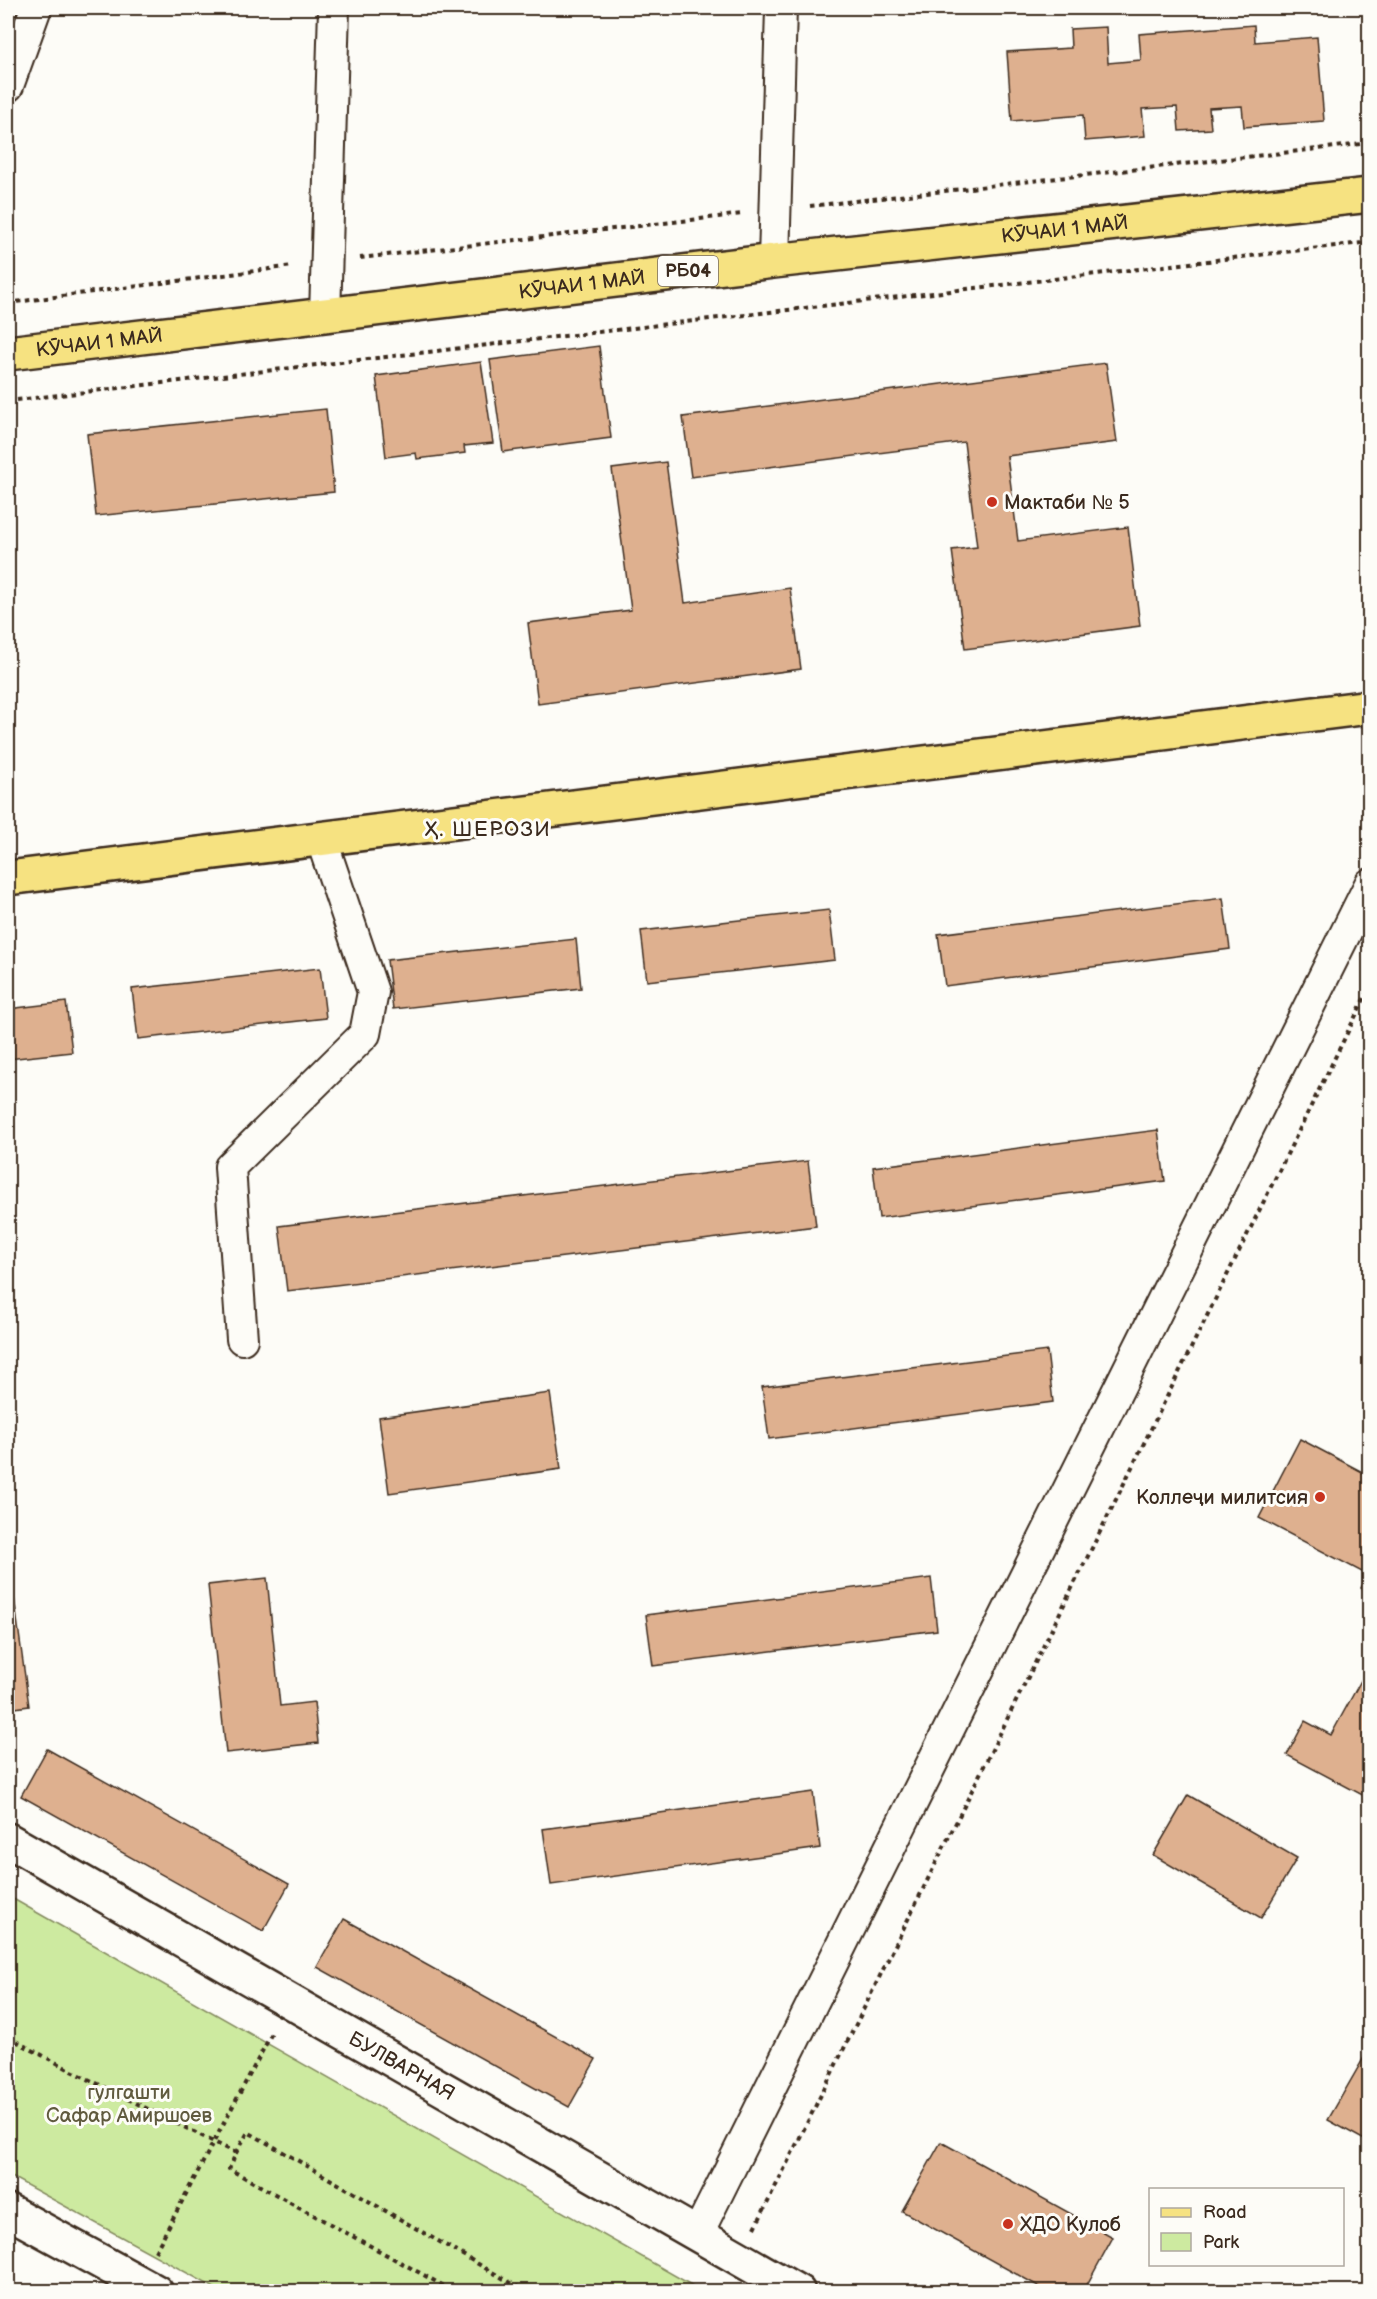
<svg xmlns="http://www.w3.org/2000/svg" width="1377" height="2299" font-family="'Balsamiq Sans',sans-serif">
	<rect width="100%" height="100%" fill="#fdfcf7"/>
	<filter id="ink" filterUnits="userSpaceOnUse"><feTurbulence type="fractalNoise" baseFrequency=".0167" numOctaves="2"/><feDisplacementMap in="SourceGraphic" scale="12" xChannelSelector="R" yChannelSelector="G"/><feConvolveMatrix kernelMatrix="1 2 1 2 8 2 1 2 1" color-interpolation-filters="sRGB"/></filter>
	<g filter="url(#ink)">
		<path fill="#cdeaa0" stroke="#848a5f" stroke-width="1.5" d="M 8,1896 L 702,2291 L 220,2291 L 8,2175 Z"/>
		<g fill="#deb08f" stroke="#3b2a1e" stroke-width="1.5">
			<rect x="907" y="8" width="98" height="2"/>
			<path d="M 1254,25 L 1255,42 L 1317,37 L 1324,121 L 1244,127 L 1242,106 L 1209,108 L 1211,129 L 1179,131 L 1177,107 L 1142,109 L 1145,136 L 1085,141 L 1083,115 L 1012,121 L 1007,52 L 1071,48 L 1070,29 L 1106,27 L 1108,63 L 1141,60 L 1139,34 Z"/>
			<path d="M 599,346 L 611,438 L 503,452 L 490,360 Z"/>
			<path d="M 481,362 L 493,443 L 464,446 L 465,453 L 417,459 L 416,453 L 386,457 L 376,376 Z"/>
			<path d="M 1106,363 L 1117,442 L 1007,456 L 1018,541 L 1128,527 L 1140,626 L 965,649 L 952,550 L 977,547 L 964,442 L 691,477 L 683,417 Z"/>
			<path d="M 326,409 L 334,492 L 96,516 L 87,434 Z"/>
			<path d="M 666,462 L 685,603 L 790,588 L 801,669 L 538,704 L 528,623 L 631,610 L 612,469 Z"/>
			<path d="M 1223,898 L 1230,949 L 945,986 L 938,934 Z"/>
			<path d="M 829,910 L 835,960 L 647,981 L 641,931 Z"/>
			<path d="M 576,939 L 581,988 L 393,1009 L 387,960 Z"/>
			<path d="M 320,968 L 326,1018 L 138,1039 L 132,989 Z"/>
			<path d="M 66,1002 L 72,1052 L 8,1059 L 8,1009 Z"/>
			<path d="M 1158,1130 L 1165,1181 L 879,1218 L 873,1167 Z"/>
			<path d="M 808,1161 L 816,1226 L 287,1291 L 279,1226 Z"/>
			<path d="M 1047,1351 L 1053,1402 L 769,1439 L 762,1387 Z"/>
			<path d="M 550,1393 L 561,1469 L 389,1493 L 379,1417 Z"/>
			<path d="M 1300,1439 L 1370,1476 L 1370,1593 L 1361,1588 L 1368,1575 L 1259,1518 Z"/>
			<path d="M 8,1553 L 29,1706 L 8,1709 Z"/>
			<path d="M 267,1578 L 280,1706 L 314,1702 L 318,1743 L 226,1753 L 208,1585 Z"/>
			<path d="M 931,1578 L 937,1630 L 653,1666 L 646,1615 Z"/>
			<path d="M 1370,1664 L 1370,1799 L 1287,1755 L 1305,1721 L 1331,1735 Z"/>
			<path d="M 47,1749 L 289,1884 L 263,1931 L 21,1796 Z"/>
			<path d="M 813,1792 L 820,1848 L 551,1885 L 543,1829 Z"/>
			<path d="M 1188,1795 L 1297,1858 L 1261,1918 L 1153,1855 Z"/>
			<path d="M 344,1919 L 596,2059 L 569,2107 L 317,1967 Z"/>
			<path d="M 1370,2047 L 1370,2143 L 1328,2120 Z"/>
			<path d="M 941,2142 L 1113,2237 L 1083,2292 L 1049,2292 L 902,2211 Z"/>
		</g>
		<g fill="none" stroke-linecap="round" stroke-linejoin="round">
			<defs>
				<g id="street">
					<path d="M 8,86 L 36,8"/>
					<path d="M 774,261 L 781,8"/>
					<path d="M 325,316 L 334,8"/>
					<path d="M 242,1339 L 230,1167 L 365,1034 L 373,992 L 321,838"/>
					<path d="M 697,2235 L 1370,884"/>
				</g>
				<g id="secondary">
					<path id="s1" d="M 8,1840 L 798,2292"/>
					<path d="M 8,2211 L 156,2292"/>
				</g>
				<g id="primary">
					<path id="s2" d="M 8,353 L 774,261 L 1370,195"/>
					<path d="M 8,878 L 1370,707"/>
				</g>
			</defs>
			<use href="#street" stroke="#3b2a1e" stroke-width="34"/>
			<use href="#secondary" stroke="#3b2a1e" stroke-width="38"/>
			<use href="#primary" stroke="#3b2a1e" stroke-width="38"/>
			<g stroke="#3b2a1e" stroke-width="4" stroke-dasharray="4.5 4.5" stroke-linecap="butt">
				<path d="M 810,206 L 1370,143"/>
				<path d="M 360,258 L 743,214"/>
				<path d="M 8,303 L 293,266"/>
				<path d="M 8,401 L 1370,242"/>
				<path d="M 8,2037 L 72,2071 L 236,2153 L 229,2169 L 455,2292"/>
				<path d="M 236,2153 L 248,2132 L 527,2292"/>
				<path d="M 755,2228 L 1370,987"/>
				<path d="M 155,2252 L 273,2031"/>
			</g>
			<use href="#street" stroke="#fdfcf7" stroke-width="30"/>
			<use href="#secondary" stroke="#fdfcf7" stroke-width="33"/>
			<use href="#primary" stroke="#f6e281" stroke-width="33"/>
		</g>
	</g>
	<g fill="#c8321e" stroke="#fdfcf7" stroke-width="2">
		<circle cx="992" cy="502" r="6"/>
		<circle cx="1320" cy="1497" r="6"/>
		<circle cx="1008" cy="2224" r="6"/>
	</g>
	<g text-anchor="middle" stroke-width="6" stroke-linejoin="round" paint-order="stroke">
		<rect fill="#fdfcf7" stroke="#75695f" stroke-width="1.5" x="658" y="256" width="60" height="30" rx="4.5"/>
		<g font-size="18" font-weight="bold" fill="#3b2a1e">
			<text x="688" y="277">РБ04</text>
		</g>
		<g font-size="20" fill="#3b2a1e" stroke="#fdfcf7">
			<text dy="7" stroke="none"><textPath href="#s2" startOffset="1064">КӮЧАИ 1 МАЙ</textPath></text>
			<text dy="7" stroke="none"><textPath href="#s2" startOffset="578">КӮЧАИ 1 МАЙ</textPath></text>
			<text dy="7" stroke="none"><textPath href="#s2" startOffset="92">КӮЧАИ 1 МАЙ</textPath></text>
			<text dy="7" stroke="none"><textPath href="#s1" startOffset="454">БУЛВАРНАЯ</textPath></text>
		</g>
		<g font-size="20" fill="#3b2a1e" stroke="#fdfcf7" text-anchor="start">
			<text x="1004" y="509">Мактаби № 5</text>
			<text x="1308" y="1504" text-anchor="end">Коллеҷи милитсия</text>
			<text x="1020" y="2231">ХДО Кулоб</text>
		</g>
		<g font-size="20" fill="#605a3e" stroke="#fdfcf7">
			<text x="129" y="2099">гулгашти<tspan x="129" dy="23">Сафар Амиршоев</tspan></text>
		</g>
		<g font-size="21" letter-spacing="1.5" fill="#3b2a1e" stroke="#fdfcf7">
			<text x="488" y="836">Ҳ. ШЕРОЗИ</text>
		</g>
	</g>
	<rect width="1377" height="2299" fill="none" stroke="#fdfcf7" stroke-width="30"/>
	<rect x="15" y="15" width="1347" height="2269" fill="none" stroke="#3b2a1e" stroke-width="2" filter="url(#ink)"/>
	<rect x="1149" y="2188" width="195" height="78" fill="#fdfcf7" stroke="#afa8a0" stroke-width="1.5"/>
	<rect x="1161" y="2208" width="30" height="9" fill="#f6e281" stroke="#afa8a0" stroke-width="1.5"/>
	<text x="1203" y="2218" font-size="18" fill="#3b2a1e">Road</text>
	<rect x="1161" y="2233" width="30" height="18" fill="#cdeaa0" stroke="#afa8a0" stroke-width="1.5"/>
	<text x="1203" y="2248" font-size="18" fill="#3b2a1e">Park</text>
</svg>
